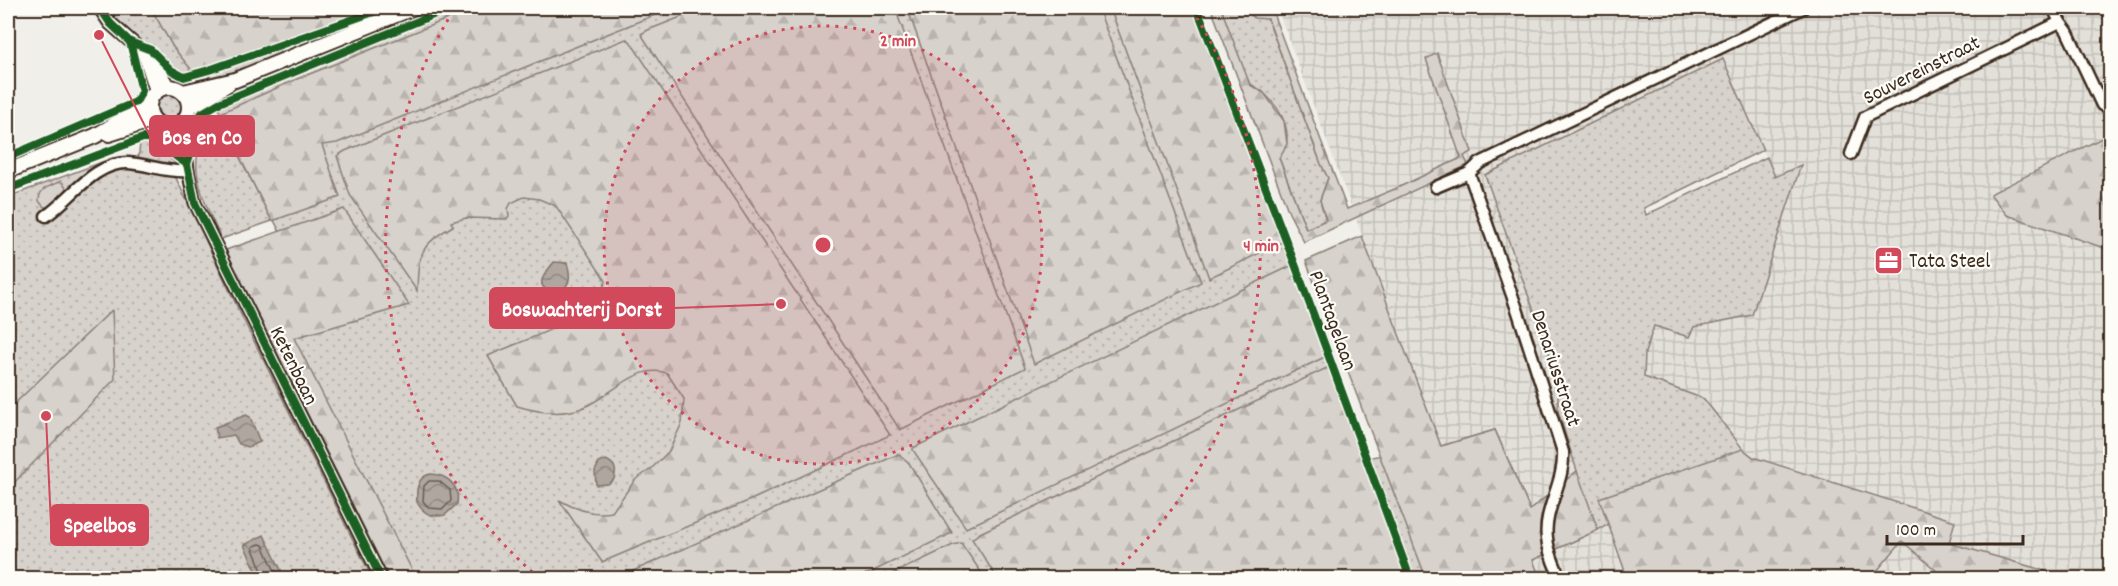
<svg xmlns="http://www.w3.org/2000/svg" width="2118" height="586" font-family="Dekko,sans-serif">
	<defs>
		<pattern id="industrial-grid" width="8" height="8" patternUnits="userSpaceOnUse" patternTransform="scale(1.5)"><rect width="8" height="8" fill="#e3e0da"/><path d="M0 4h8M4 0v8" fill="none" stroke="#c4c0bb"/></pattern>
		<pattern id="green-dots" width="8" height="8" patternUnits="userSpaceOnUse" patternTransform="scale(1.5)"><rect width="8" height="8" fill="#d7d2cc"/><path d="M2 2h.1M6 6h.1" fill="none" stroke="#b9b4af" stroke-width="1.8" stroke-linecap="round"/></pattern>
		<pattern id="forest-firs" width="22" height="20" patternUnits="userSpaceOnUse" patternTransform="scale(1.5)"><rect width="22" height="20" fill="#d7d2cc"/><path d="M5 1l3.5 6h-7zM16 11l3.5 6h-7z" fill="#b9b4af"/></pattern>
		<pattern id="water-waves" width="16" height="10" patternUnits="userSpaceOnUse" patternTransform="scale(1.5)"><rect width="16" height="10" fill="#aea69f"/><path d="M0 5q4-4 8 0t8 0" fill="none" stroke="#8f8781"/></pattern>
	</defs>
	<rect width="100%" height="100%" fill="#f1efea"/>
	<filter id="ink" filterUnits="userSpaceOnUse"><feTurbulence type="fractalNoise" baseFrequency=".0167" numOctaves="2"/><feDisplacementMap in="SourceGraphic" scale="12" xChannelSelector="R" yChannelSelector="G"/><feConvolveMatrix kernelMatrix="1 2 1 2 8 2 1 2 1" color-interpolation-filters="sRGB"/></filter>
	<g filter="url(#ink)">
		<path fill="url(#industrial-grid)" d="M 1277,8 L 2110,8 L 2110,134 L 1991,194 L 2007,215 L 2110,250 L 2110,578 L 1540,578 L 1533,560 L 1752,458 L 1704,399 L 1644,377 L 1645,353 L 1654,326 L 1689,337 L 1694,327 L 1752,314 L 1801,166 L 1775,177 L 1723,59 L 1485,175 L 1558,378 L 1558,411 L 1577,471 L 1530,511 L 1441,446 Z"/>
		<g fill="url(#green-dots)" stroke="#897e75" stroke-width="1.5">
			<path d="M 105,8 L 151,8 L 173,47 L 157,8 L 1191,8 L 1365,458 L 1441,446 L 1495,430 L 1530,510 L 1577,471 L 1558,411 L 1558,378 L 1485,175 L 1723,59 L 1763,150 L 1644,208 L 1646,215 L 1767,157 L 1775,177 L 1801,165 L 1752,315 L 1694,327 L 1689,337 L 1654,326 L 1645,353 L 1644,377 L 1704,399 L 1743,449 L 1753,457 L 1533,560 L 1536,578 L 393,578 L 232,256 L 278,239 L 279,230 L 223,123 L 207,70 L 189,74 L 176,72 L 151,46 L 137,41 L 112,18 Z"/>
			<path d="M 1221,8 L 1246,8 L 1249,14 L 1268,19 L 1321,164 L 1328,178 L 1320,200 L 1326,220 L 1306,229 L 1279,158 C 1297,137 1282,110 1264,93 C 1260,88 1252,87 1249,82 C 1238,61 1229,30 1221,8 Z"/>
			<circle cx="169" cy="106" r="12"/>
			<path d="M 122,110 L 125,115 L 111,123 L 8,166 L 8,158 Z"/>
			<path d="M 221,120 L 272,221 L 221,239 C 204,200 176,151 221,120 Z"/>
			<path d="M 145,141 L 156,144 L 176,164 L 174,167 L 138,161 L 140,144 Z"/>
			<path d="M 113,158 L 161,175 L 176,178 L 243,319 L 372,578 L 8,578 L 8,197 Z"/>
		</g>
		<g fill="url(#forest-firs)" stroke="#897e75" stroke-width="1.5">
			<path d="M 151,8 L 375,8 L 194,73 L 173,47 Z"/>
			<path d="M 475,8 L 672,8 L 337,143 L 322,145 L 340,197 L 272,221 L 218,114 L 297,79 Z"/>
			<path d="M 704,8 L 895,8 L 1025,368 L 900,430 L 641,34 L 648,30 Z"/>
			<path d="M 909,8 L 1098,8 L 1201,282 L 1034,364 L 909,13 Z"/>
			<path d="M 1110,8 L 1194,8 L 1286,240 L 1209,278 Z"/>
			<path d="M 1211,8 L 1221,8 L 1250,85 L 1264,93 L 1284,121 L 1287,144 L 1279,158 L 1306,229 L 1326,220 L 1320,200 L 1328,178 L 1321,164 L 1268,19 L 1254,18 L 1246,8 L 1271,8 L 1347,209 L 1397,188 L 1461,158 L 1426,59 L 1437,53 L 1472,152 L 1464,156 L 1468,165 L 1304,242 L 1289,213 Z"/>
			<path d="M 626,39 L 630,41 L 890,435 L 753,499 L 602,562 L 559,500 C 575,509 593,516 612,512 L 635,480 L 651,469 L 669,451 L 682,423 L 684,399 L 667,373 C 634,363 610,398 582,408 C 561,416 537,412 517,406 L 488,356 C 526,338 590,323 606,281 L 556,206 L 539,199 L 524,197 L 511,203 L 508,209 L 509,216 L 506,219 L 466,218 L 451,222 L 453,226 C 420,244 418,255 417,291 L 350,195 L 337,156 L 345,151 Z"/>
			<path d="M 2110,134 L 2110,250 L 2007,215 L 1990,194 Z"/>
			<path d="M 61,181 L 66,188 L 65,194 L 51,207 L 44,207 L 39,201 C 39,187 50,187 61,181 Z"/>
			<path d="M 344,209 L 409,305 L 294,338 L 416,578 L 389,578 L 226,250 Z"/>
			<path d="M 1362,236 L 1441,446 L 1495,430 L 1530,510 L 1577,471 L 1598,530 L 1533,560 L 1540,578 L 1426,578 L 1306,261 Z"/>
			<path d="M 1295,264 L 1329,355 L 966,528 L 913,450 L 913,448 Z"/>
			<path d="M 112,310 L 115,379 L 8,489 L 8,410 Z"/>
			<path d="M 1333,365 L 1413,578 L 997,578 L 972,539 L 980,533 Z"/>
			<path d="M 1743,449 L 1753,457 L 1955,521 L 1949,543 L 2070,578 L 1945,578 L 1902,541 L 1871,578 L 1627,577 L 1599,498 Z"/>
			<path d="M 899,454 L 909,463 L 952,533 L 859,578 L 617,578 Z"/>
			<path d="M 961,543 L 985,578 L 884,578 L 953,545 Z"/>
		</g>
		<g fill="url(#water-waves)" stroke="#80746b" stroke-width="1.5">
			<path d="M 554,262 L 567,263 C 572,279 570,287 555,294 C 531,286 545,274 554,262 Z"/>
			<path d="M 246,415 L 250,417 L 260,442 L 248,447 L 239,444 L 234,435 L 217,438 L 215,427 Z"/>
			<path d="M 606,460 C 615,464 617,469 614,479 L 608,484 L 596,485 L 595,471 L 599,463 Z"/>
			<path d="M 431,474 C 448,475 460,486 457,504 L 445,515 C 432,518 423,514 417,502 C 416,491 417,476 431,474 Z"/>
			<path d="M 264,535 L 285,578 L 260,578 L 244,545 Z"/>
		</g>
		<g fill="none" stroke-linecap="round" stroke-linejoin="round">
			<g stroke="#695c52" stroke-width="1.5">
				<path d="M 429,481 L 439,481 L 450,490 L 451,501 L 443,509 L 429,508 L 423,501 L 424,486 Z"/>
				<path d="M 265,578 L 253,549 L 254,546 L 260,544 L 263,545 L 278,578"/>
			</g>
			<defs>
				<g id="minor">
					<path d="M 2060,22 L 2067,31 L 2102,105"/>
					<path d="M 181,123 L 185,136 L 188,171 L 195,203 L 381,578"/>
					<path d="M 167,127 L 184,158"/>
					<path d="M 1851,154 L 1865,117 L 2060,22 L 2053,8"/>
					<path d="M 1469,173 L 1518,312 L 1563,452 C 1565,482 1543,510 1547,538 C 1548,552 1555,566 1560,578"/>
					<path d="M 1436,187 L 1469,173 L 1480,163 L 1803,8"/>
					<path d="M 46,216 C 71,199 94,162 128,163 C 148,164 166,173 188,171"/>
				</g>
				<g id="tertiary">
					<path d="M 100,8 L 110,23 L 153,61 L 168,86"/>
					<path d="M 144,53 L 156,91"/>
				</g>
				<g id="secondary">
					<circle cx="169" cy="107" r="20"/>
					<path d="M 183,92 L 235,80 L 413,8"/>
					<path d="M 189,107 L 228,84"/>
					<path d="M 109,134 L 153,120"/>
					<path d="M 8,171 L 95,136 L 148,105"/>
				</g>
			</defs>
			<use href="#minor" stroke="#3b2a1e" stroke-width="15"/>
			<use href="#tertiary" stroke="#3b2a1e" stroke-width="16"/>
			<use href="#secondary" stroke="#3b2a1e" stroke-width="18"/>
			<use href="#minor" stroke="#fdfcf7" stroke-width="10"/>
			<use href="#tertiary" stroke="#fdfcf7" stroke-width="12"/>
			<use href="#secondary" stroke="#fdfcf7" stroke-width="14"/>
			<defs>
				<g id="cycleway">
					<path d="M 100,8 L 110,23 L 130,42 L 151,50 L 171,70 L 184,77 L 209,70 L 385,8"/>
					<path d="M 1197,8 L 1296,267 L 1410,578"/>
					<path d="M 8,157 L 136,102 L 142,91 L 130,42"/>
					<path d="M 8,189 L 143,138 C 159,137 172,156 187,164"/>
					<path d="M 381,578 L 195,203 L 187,164 L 194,143 L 195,123 L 202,113 L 219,103 L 450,8"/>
				</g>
			</defs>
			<use href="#cycleway" stroke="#fdfcf7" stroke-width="11"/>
			<use href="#cycleway" stroke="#1b5e20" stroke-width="8"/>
		</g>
	</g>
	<circle cx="823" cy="245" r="219" fill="#d1495b" fill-opacity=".12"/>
	<g fill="none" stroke="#d1495b" stroke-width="3" stroke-dasharray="3 6">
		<circle cx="823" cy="245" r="219"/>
		<path d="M539 578A438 438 0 0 1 454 10M1192 10A438 438 0 0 1 1107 578"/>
	</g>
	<defs>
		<symbol id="office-square" viewBox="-11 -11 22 22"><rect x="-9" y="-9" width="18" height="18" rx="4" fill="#d1495b" stroke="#fdfcf7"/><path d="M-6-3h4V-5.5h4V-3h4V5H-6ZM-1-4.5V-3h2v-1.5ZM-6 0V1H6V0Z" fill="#fff"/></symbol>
	</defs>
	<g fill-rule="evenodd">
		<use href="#office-square" x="1872" y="244" width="33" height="33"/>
	</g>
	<g text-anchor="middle" stroke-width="4.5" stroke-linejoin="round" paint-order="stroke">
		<g font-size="21" fill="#3b2a1e" stroke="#fdfcf7">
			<text transform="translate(1921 69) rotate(-27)" y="7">Souvereinstraat</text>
			<text transform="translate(1334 320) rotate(70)" y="7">Plantagelaan</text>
			<text transform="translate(295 365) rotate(64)" y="7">Ketenbaan</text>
			<text transform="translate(1557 368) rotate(72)" y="7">Denariusstraat</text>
		</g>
		<g font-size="21" fill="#3b2a1e" stroke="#fdfcf7" text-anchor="start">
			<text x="1909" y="267">Tata Steel</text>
		</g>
	</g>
	<circle cx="823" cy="245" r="9" fill="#d1495b" stroke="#fdfcf7" stroke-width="3"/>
	<g font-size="18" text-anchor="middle" font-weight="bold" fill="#d1495b" stroke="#fdfcf7" stroke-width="4.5" stroke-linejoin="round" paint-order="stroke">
		<text x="898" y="46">2 min</text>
		<text x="1261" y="251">4 min</text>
	</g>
	<path fill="none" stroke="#d1495b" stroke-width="2" d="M99 35L150 136M781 304L674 308M46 416L51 525"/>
	<g fill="#d1495b" stroke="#fdfcf7" stroke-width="2">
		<circle cx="99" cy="35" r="6"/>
		<circle cx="781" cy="304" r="6"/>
		<circle cx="46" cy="416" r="6"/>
	</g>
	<g fill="#d1495b" stroke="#d1495b" stroke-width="2">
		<rect x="150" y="116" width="104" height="40" rx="6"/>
		<rect x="490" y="288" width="184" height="40" rx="6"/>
		<rect x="51" y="505" width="97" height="40" rx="6"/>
	</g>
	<g font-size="22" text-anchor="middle" font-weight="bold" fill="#fff">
		<text x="202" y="144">Bos en Co</text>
		<text x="582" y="316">Boswachterij Dorst</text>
		<text x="100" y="532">Speelbos</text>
	</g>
	<rect width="2118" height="586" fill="none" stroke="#fdfcf7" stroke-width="30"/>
	<rect x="15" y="15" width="2088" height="556" fill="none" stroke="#3b2a1e" stroke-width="2" filter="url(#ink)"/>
	<path d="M1887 535v9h136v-9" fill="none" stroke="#3b2a1e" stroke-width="3"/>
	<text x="1896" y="535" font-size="18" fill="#3b2a1e" stroke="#fdfcf7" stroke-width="4.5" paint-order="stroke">100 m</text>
</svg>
